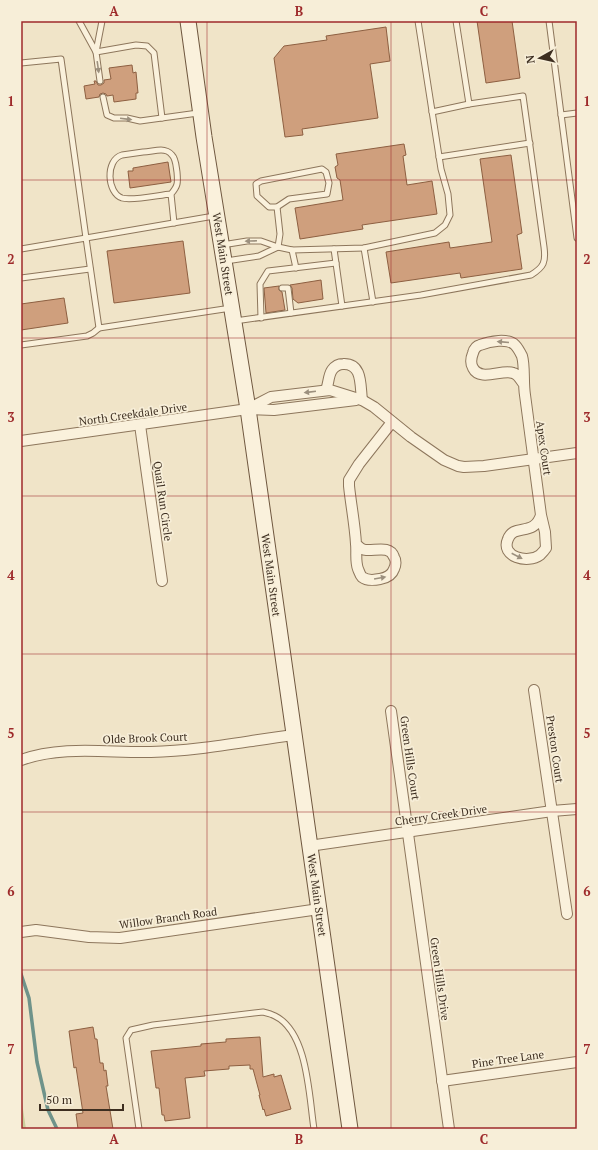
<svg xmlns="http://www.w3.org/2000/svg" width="598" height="1150" font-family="'PT Serif',serif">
	<rect width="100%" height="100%" fill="#f0e4c8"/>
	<path fill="#c9cf9b" d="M 21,1096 L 26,1129 L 21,1129 Z"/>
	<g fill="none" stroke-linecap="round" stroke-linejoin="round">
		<path stroke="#6f938a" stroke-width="3.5" d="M 21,974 L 29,998 L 37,1062 L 48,1110 L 57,1129"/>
	</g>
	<g fill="#cf9f7d" stroke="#8d5f41">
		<path d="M 477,21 L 512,21 L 520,78 L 486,83 Z"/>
		<path d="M 386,27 L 390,61 L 370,64 L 378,118 L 302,129 L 303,135 L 285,137 L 274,58 L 284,46 L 327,40 L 326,36 Z"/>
		<path d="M 132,65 L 133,73 L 136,72 L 138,93 L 136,93 L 136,99 L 114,102 L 113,95 L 107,96 L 106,94 L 103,93 L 100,94 L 99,97 L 86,99 L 84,86 L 95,84 L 94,81 L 96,81 L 98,85 L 101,85 L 104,83 L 104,80 L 111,79 L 109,68 Z"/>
		<path d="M 404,144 L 406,155 L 403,156 L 407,185 L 432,181 L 437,214 L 362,225 L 363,229 L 300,239 L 295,208 L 343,200 L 340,180 L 337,178 L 335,167 L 338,165 L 336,154 Z"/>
		<path d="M 511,155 L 522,233 L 517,235 L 522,269 L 461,278 L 460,273 L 391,283 L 386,252 L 449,242 L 450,248 L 492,242 L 480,159 Z"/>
		<path d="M 168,162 L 171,182 L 130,188 L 128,171 L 133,171 L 133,168 Z"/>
		<path d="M 183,241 L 190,293 L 114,303 L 107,251 Z"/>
		<path d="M 321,280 L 323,299 L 298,303 L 293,299 L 292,288 L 290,285 Z"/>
		<path d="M 279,286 L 279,290 L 282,292 L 285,310 L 266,313 L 264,288 Z"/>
		<path d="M 64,298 L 68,323 L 21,330 L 21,304 Z"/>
		<path d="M 93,1027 L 95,1039 L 97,1039 L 100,1063 L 103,1063 L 104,1071 L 106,1070 L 108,1086 L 106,1086 L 113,1129 L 78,1129 L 76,1114 L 83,1113 L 76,1067 L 74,1068 L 69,1031 Z"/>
		<path d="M 260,1037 L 263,1077 L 274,1074 L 274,1077 L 281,1075 L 291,1109 L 266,1116 L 264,1109 L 263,1110 L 259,1095 L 260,1095 L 253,1069 L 250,1069 L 250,1065 L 229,1066 L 229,1069 L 204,1071 L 205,1076 L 185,1078 L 190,1118 L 165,1121 L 164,1115 L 162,1115 L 159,1088 L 156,1088 L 151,1051 L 201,1046 L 201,1044 L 226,1042 L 226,1039 Z"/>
	</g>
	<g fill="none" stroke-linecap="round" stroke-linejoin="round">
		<defs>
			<g id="service">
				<path d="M 79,21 L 96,52 L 102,21"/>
				<path d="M 549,21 L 577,238"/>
				<path d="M 21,63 L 61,59 L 86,238 L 214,216"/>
				<path d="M 100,81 L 96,52 L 136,45 L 147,46 L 154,53 L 162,118"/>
				<path d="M 103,97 L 107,115 L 114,118 L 127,118 L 140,121 L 198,113"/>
				<path d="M 432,112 L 469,104"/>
				<path d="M 561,115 L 577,113"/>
				<path d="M 439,157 L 530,143"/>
				<path d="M 322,169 L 326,172 L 329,183 L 327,194 L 289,199 L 277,207 L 269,207 L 257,196 L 256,184 L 261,181 Z"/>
				<path d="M 171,194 C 178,186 178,183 177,172 C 176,166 176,159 172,155 C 170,152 165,150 161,150 C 155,150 149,152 143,152 C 136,153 129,154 122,155 C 105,160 107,193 122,198 C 132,201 159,195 171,194 L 174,223"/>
				<path d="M 277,207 L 280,234 L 278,247"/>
				<path d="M 222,245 L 247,241 L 261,241 L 278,247 L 292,250 L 364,248 L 435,233 L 445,225 L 450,215 L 448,194 L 441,169 L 418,21"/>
				<path d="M 364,248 L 373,302"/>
				<path d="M 21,249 L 86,238 L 99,328 L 231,308"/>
				<path d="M 334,249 L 342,306"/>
				<path d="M 292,250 L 296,268"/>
				<path d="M 226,261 L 259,256 L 278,247"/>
				<path d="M 21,278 L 90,269"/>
				<path d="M 282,288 L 288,288 L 291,313"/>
				<path d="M 261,318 L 260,284 L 268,271 L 336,263"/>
				<path d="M 235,321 L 421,295 L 531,275 C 544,267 546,262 544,247 L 523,96 L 469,104 L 456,21"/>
				<path d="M 21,345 L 87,336 L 93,333 L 99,328"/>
				<path d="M 139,1129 L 126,1038 L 131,1030 L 153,1025 L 263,1012 C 267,1013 271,1014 275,1016 C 308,1032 309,1097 314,1129"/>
			</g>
			<g id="minor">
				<path d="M 523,383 C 520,379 518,374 513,373 C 502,369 480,382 473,368 C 470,363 471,358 473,353 C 474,349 476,346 480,345 C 490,341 508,338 515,345 C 518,348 520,352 522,356 C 525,366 523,383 525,395 C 530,435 536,475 541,515 L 545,532 L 546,548 C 544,551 542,553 540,555 C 528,564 500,557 508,539 C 514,523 534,537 541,515"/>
				<path d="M 326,390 C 329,383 328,376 332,370 C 335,366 338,364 343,364 C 363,363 360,386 362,400"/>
				<path d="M 248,409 L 271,397 L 330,390 L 362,400 L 374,407 L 411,437 L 444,460 L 458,466 L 464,467 L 484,466 L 577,453"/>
				<path d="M 140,425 L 162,581"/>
				<path d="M 21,441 L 248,409 L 274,410 L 356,400"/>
				<path d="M 356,544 C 359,547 362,550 366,550 C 375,551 390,545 394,557 C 396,560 396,565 394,569 C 392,575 386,578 380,579 C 375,580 367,581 362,577 C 360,575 359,571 358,569 C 355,561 357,552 356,544 C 355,525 351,505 349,486 L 349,480 L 359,464 L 392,422"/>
				<path d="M 534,690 L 567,914"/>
				<path d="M 391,711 L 449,1129"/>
				<path d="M 21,760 C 63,745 108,753 151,752 C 199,751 246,741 294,735"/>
				<path d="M 309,846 L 552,811 L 577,809"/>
				<path d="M 21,932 L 36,930 L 89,937 L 120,938 L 319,909"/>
				<path d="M 442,1081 L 577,1062"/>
			</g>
			<path id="secondary" d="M 188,21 L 204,137 L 248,409 L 350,1129"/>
		</defs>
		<use href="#service" stroke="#8d765c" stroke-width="7"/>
		<use href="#minor" stroke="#8d765c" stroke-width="12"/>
		<use href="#secondary" stroke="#6f573f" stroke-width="17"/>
		<use href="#service" stroke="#faf1dc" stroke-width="5"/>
		<use href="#minor" stroke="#faf1dc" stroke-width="10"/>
		<use href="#secondary" stroke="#faf1dc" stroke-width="15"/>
	</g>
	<defs><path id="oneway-solid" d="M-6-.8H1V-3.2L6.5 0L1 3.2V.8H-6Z"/></defs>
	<g fill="#9c907e">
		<use href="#oneway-solid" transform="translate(98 67) rotate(82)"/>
		<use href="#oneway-solid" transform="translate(126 119) rotate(7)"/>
		<use href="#oneway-solid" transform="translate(251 241) rotate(178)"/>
		<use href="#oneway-solid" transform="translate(503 342) rotate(-175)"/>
		<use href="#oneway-solid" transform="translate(310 392) rotate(173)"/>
		<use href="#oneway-solid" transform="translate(517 556) rotate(27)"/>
		<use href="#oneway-solid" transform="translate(380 578) rotate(-10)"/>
	</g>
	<path fill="none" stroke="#9e2a2b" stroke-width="1" stroke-opacity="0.55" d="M 207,21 L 207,1129M 391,21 L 391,1129M 21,180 L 577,180M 21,338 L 577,338M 21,496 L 577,496M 21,654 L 577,654M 21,812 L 577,812M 21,970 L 577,970"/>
	<g text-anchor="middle" stroke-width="3.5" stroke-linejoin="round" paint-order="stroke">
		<g font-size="11" fill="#3d2e20" stroke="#f7eed8">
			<text transform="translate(223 254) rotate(81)" y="4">West Main Street</text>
			<text transform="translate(133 414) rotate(-8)" y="4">North Creekdale Drive</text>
			<text transform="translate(544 448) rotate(82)" y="4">Apex Court</text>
			<text transform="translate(163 501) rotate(82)" y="4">Quail Run Circle</text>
			<text transform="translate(271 575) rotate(82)" y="4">West Main Street</text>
			<text transform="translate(145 738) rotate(-2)" y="4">Olde Brook Court</text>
			<text transform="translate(555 749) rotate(82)" y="4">Preston Court</text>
			<text transform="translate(410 758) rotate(82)" y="4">Green Hills Court</text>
			<text transform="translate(441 815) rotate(-8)" y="4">Cherry Creek Drive</text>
			<text transform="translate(317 895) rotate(82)" y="4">West Main Street</text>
			<text transform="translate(168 918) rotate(-8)" y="4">Willow Branch Road</text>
			<text transform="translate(440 979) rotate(82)" y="4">Green Hills Drive</text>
			<text transform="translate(508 1059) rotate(-8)" y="4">Pine Tree Lane</text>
		</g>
	</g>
	<rect width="598" height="1150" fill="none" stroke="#f7eed8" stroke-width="44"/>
	<g transform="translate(540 58) rotate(262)" stroke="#f7eed8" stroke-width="3" paint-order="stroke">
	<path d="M0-3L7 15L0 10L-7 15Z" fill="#3d2e20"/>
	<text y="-6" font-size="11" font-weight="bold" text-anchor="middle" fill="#3d2e20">N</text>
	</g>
	<path d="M40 1104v6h83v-6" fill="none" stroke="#3d2e20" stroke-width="2"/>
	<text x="46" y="1104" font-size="12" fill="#3d2e20" stroke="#f7eed8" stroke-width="3" paint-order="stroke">50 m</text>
	<rect x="22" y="22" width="554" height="1106" fill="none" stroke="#9e2a2b" stroke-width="1.5"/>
	<g font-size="13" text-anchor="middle" font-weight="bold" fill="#9e2a2b">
		<text x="114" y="16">A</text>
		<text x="299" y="16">B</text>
		<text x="484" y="16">C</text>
		<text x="11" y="106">1</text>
		<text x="587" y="106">1</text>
		<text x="11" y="264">2</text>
		<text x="587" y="264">2</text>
		<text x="11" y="422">3</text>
		<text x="587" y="422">3</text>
		<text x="11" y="580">4</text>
		<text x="587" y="580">4</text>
		<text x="11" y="738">5</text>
		<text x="587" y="738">5</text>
		<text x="11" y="896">6</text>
		<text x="587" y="896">6</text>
		<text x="11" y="1054">7</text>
		<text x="587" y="1054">7</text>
		<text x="114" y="1144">A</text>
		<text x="299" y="1144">B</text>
		<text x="484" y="1144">C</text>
	</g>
</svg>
